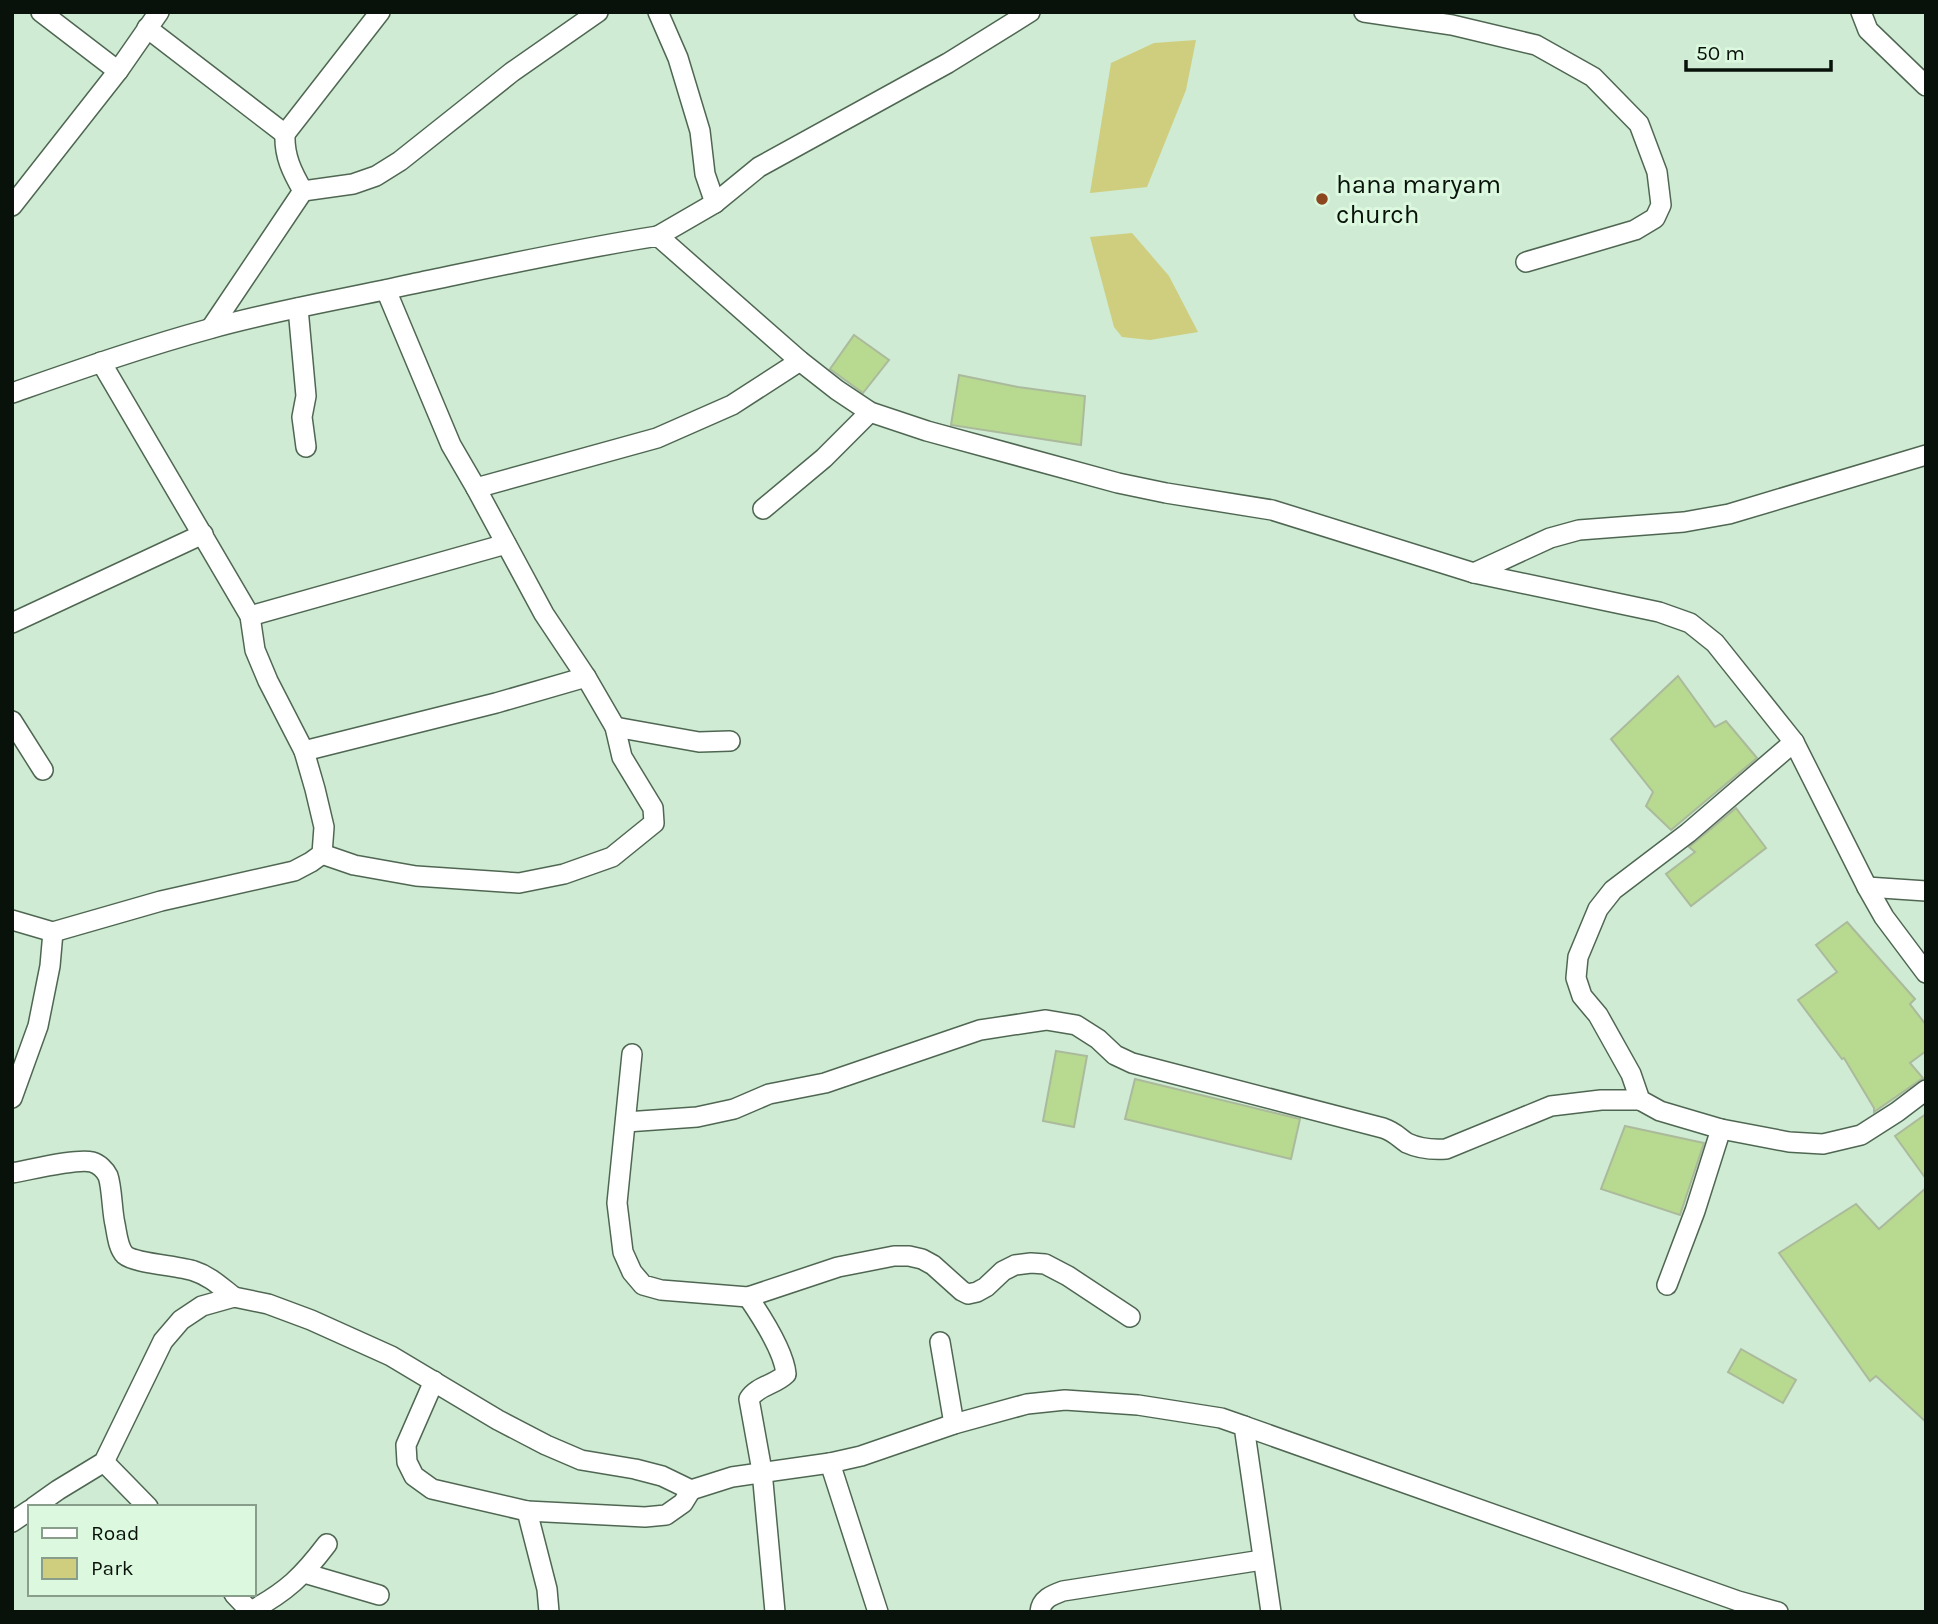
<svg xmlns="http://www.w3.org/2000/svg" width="1938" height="1624" font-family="Karla,sans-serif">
	<rect width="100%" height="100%" fill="#cfebd3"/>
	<g fill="#cece7e">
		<path d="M 1196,40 L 1186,90 L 1147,187 L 1090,193 L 1111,63 L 1154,43 Z"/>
		<path d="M 1132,233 L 1169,276 L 1198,332 L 1150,340 L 1122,337 L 1114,327 L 1090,237 Z"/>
	</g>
	<g fill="#b7d990" stroke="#abba9c" stroke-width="2">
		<path d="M 854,335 L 889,360 L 863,393 L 830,369 Z"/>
		<path d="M 959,375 L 1018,387 L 1085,396 L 1081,445 L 951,425 Z"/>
		<path d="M 1678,676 L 1715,727 L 1726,721 L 1757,758 L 1671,830 L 1646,806 L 1653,792 L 1611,739 Z"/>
		<path d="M 1736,808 L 1766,848 L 1691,906 L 1666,874 L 1695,852 L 1689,847 Z"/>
		<path d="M 1847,922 L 1915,999 L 1910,1004 L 1926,1025 L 1926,1051 L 1910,1063 L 1923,1078 L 1874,1112 L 1874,1108 L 1844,1058 L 1842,1059 L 1798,1000 L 1837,972 L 1816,945 Z"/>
		<path d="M 1056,1051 L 1087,1056 L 1074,1127 L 1043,1121 Z"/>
		<path d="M 1135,1079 L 1300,1119 L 1291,1159 L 1125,1119 Z"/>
		<path d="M 1926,1114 L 1926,1179 L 1895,1136 Z"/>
		<path d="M 1625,1126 L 1704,1143 L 1680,1215 L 1601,1189 Z"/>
		<path d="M 1926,1188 L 1926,1422 L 1876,1376 L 1870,1381 L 1779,1253 L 1856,1204 L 1879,1229 Z"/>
		<path d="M 1741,1349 L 1796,1380 L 1783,1403 L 1728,1372 Z"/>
	</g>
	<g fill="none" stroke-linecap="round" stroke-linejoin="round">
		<defs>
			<g id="minor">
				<path d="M 41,12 L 118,71"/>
				<path d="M 658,12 L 678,58 L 700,131 L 705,174 L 715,203"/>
				<path d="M 1364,12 L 1452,25 L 1536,45 L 1593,77 L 1639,124 L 1657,172 L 1661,205 L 1655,218 L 1635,230 L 1526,262"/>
				<path d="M 1861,12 L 1868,30 L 1926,86"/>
				<path d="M 147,28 L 285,134 L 380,12"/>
				<path d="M 303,191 L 353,184 L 376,176 L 400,161 L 512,72 L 598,12"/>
				<path d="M 12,206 L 118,71 L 159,12"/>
				<path d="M 658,236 L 715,203 L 759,167 L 948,63 L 1030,12"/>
				<path d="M 386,290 L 451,445 L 476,488 L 657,438 L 732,405 L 800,361"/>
				<path d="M 298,308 L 306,396 L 302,417 L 306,447"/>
				<path d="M 211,328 L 303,191 C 292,172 284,156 285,134"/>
				<path d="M 101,362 L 250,616 L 255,650 L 268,681 L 304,751 L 496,703 L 586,677"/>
				<path d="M 12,393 C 78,370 143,347 209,329 C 276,310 345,299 412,284 C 494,267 575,249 658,236 L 800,361 L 837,390 L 870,412 L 927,431 L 1118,483 L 1166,493 L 1272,510 L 1474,573 L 1659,612 L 1690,623 L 1715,643 L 1794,742 L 1867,887 L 1884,917 L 1926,973"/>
				<path d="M 763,509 L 824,458 L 870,412"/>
				<path d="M 1474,573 L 1550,538 L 1579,530 L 1684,522 L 1729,514 L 1926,455"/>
				<path d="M 250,616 L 506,544"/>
				<path d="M 12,623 L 203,534"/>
				<path d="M 12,721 L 43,770"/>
				<path d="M 615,727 L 699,742 L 730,741"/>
				<path d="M 1794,742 L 1688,833 L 1613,890 L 1598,909 L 1578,957 L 1576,978 L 1582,996 L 1598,1015 L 1631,1074 L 1640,1100 L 1660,1111 L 1721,1129 L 1789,1142 L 1823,1144 L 1861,1135 L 1897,1112 L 1926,1090"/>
				<path d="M 322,854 L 354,865 L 416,876 L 519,883 L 564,874 L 612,857 L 654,823 L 653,808 L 622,757 L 615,727 L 586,677 L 544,614 L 476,488"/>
				<path d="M 1867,887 L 1926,891"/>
				<path d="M 12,920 L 53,932 L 161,901 L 294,871 L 311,862 L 322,854 L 324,827 L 315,789 L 304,751"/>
				<path d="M 632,1054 L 617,1203 L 623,1252 L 632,1272 L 643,1285 L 661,1290 L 748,1297 L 838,1267 L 894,1256 L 909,1256 L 922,1259 L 933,1265 L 962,1291 L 968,1294 L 977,1292 L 986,1287 L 1003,1271 L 1015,1265 L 1031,1263 L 1045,1264 L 1068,1276 L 1130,1317"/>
				<path d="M 12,1098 L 38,1026 L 50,966 L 53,932"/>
				<path d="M 626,1122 L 697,1117 L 734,1109 L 769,1094 L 825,1083 L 980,1030 L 1046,1020 L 1076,1025 L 1098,1039 L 1115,1055 L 1132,1063 L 1383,1128 C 1395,1132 1398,1137 1407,1143 C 1420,1149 1432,1150 1446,1149 L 1551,1106 L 1601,1100 L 1640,1100"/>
				<path d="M 12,1173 C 30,1170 77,1158 92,1162 C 99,1164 105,1170 108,1176 C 112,1187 112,1212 115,1224 C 117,1234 118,1248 125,1255 C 134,1263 179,1266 194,1271 C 210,1276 221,1287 234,1297"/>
				<path d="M 1667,1285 L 1695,1211 L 1721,1129"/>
				<path d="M 748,1297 C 761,1316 784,1351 786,1374 C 775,1385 757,1386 749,1399 L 762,1471 L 775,1612"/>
				<path d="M 940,1342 L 954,1424"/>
				<path d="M 434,1381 L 406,1445 L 407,1462 L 414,1476 L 432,1489 L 527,1511 L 547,1589 L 549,1612"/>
				<path d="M 1244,1426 L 1738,1601 L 1778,1612"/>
				<path d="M 104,1462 L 148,1507"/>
				<path d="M 34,1507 L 58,1490 L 104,1462 L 163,1341 L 181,1320 L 202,1306 L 234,1297 L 268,1304 L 311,1320 L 391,1356 L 498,1420 L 546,1445 L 581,1460 L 635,1469 L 662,1476 L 691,1490 L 732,1477 L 830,1463"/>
				<path d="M 527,1511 L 645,1517 L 666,1515 L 683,1503 L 691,1490"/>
				<path d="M 12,1522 L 30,1510"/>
				<path d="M 304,1573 L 379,1595"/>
				<path d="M 234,1594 L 251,1612"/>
				<path d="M 251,1611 C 287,1591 302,1577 327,1544"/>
				<path d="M 878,1612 L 830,1463 L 861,1456 L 954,1424 L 1027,1404 L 1065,1400 L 1138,1405 L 1221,1418 L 1244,1426 L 1271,1612"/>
				<path d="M 1040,1612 C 1041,1599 1052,1595 1063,1591 L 1262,1560"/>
			</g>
		</defs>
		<use href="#minor" stroke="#4f6752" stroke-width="22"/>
		<use href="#minor" stroke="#fff" stroke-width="19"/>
	</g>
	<circle fill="#8c471e" stroke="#dcf9e0" stroke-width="2.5" cx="1322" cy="199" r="7"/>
	<g text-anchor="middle" stroke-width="6" stroke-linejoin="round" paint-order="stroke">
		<g font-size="26" fill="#09120a" stroke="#dcf9e0" text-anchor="start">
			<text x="1336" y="193">hana maryam<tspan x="1336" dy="30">church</tspan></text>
		</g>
	</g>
	<rect width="1938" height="1624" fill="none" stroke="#09120a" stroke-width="28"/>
	<rect x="28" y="1505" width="228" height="91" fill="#dcf9e0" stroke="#889d8a" stroke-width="2"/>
	<rect x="42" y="1528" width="35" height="10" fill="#ffffff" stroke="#889d8a" stroke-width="2"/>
	<text x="91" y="1540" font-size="21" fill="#09120a">Road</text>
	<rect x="42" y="1558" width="35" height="21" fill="#cece7e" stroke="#889d8a" stroke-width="2"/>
	<text x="91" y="1575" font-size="21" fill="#09120a">Park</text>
	<path d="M1686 60v10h145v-10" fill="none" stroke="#09120a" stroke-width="3.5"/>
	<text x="1696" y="60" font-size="21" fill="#09120a" stroke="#dcf9e0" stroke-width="5" paint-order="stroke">50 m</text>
</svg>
